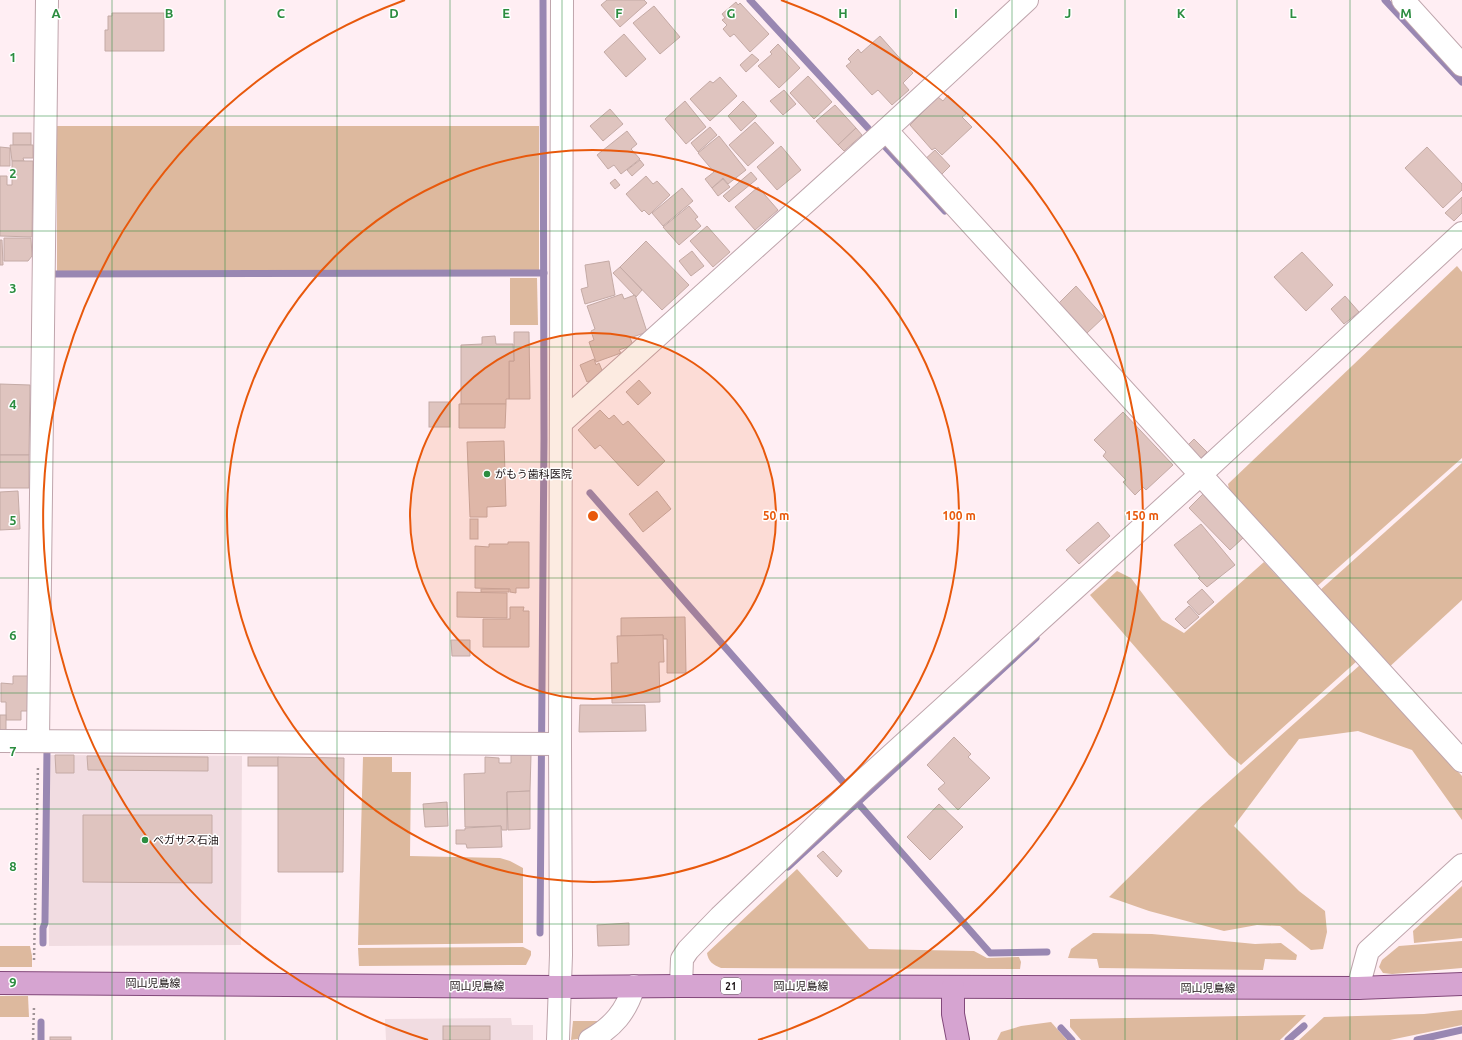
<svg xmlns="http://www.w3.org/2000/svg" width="1462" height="1040" font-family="Ubuntu,'Noto Sans JP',sans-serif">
	<rect width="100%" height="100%" fill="#ffeef3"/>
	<g fill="#f1dce1">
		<path d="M 48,755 L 242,756 L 241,945 L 49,946 Z"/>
		<path d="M 511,1018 L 512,1025 L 533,1025 L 533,1040 L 386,1040 L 385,1019 Z"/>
	</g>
	<g fill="#ddb99e">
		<path d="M 57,126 L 539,126 L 539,270 L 57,271 Z"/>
		<path d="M 1457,266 L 1462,272 L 1462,458 L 1314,589 L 1230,495 L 1228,484 Z"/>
		<path d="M 510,278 L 537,278 L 538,325 L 510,325 Z"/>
		<path d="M 1462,463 L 1462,600 L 1386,670 L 1318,592 Z"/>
		<path d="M 1264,562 L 1357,661 L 1241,765 L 1229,755 L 1090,595 L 1117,571 L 1131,578 L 1162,620 L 1184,633 Z"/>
		<path d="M 1360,665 L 1462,776 L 1462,820 L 1412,750 L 1358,731 L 1299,739 L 1234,826 L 1299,891 L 1325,911 L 1327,932 L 1323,949 L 1311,950 L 1280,926 L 1257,925 L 1224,931 L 1149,911 L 1109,897 L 1196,811 Z"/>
		<path d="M 363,757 L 392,757 L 392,772 L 411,772 L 410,856 L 500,858 L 510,861 L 523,868 L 523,943 L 358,945 Z"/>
		<path d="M 797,869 L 869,949 L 974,951 L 987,958 L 1019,957 L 1021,962 L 1020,969 L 721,968 C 713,965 708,961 707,953 Z"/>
		<path d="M 1462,886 L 1462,938 L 1414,943 L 1413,931 Z"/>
		<path d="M 1093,933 L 1152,934 L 1255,944 L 1281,943 L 1297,955 L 1296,960 L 1265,959 L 1263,970 L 1099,968 L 1097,959 L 1068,958 L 1071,949 Z"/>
		<path d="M 1462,941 L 1462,968 L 1392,974 L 1383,973 L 1379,967 L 1382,960 L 1399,946 Z"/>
		<path d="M 0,946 L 30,946 L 32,956 L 32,967 L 0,967 Z"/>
		<path d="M 523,947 L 531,951 L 531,955 L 526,965 L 359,966 L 358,948 Z"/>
		<path d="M 0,996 L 28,996 L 29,1017 L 0,1017 Z"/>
		<path d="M 1462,1010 L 1462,1025 L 1390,1040 L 1299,1040 L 1324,1017 L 1424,1014 Z"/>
		<path d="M 1306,1015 L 1280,1040 L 1081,1040 L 1070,1027 L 1070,1019 Z"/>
		<path d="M 573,1021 L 607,1021 L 584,1038 L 571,1040 Z"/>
		<path d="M 1051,1022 L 1067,1040 L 997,1040 L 1001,1032 L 1021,1026 Z"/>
	</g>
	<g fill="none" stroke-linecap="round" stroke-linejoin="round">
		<g stroke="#9987b2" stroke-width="7">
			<path d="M 750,0 L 868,128"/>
			<path d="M 1385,0 L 1462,82"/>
			<path d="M 880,141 L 945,211"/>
			<path d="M 49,274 L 544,273"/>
			<path d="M 590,493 L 844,783"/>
			<path d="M 857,802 L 990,953 L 1047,952"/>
			<path d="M 788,867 L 1036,638"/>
			<path d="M 540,933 L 544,439 L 543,0"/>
			<path d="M 43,943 L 43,928 L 45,923 L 47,748"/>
			<path d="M 1061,1028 L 1072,1040"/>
			<path d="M 41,1040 L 41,1022"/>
			<path d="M 1288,1040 L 1304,1026"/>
			<path d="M 1417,1040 L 1462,1030"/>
		</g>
	</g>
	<g fill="#dfc4bf" stroke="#c4aaa5">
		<path d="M 607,0 L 644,0 L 647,3 L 620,27 L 601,5 Z"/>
		<path d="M 736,2 L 738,5 L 740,3 L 769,34 L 750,52 L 734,34 L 730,37 L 723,29 L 727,25 L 722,20 L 725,18 L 722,14 Z"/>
		<path d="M 654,6 L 680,37 L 660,54 L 633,23 Z"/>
		<path d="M 112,13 L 164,13 L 164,51 L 105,51 L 105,30 L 108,30 L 108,16 L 112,16 Z"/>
		<path d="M 624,34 L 646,59 L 626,77 L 604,52 Z"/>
		<path d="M 880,36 L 913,73 L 903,83 L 909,90 L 892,105 L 878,90 L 872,95 L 846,66 L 851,62 L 848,59 L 858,49 L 861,53 Z"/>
		<path d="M 778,44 L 800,68 L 779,88 L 758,66 L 772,54 L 770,52 Z"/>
		<path d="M 752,54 L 759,60 L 746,72 L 740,65 Z"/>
		<path d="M 808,76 L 832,102 L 814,119 L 790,93 Z"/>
		<path d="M 720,77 L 737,96 L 710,121 L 690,99 L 710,81 L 713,83 Z"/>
		<path d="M 784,90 L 796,104 L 783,115 L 770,101 Z"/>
		<path d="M 948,95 L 966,114 L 962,117 L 972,127 L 942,155 L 935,148 L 932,150 L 910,125 L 938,97 L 943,101 Z"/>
		<path d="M 685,101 L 706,127 L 686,144 L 665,119 Z"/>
		<path d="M 743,101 L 757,116 L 741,131 L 728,116 Z"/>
		<path d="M 835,105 L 856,128 L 838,145 L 816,121 Z"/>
		<path d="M 610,109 L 623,124 L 603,141 L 590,126 Z"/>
		<path d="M 755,122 L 774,143 L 748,166 L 729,145 Z"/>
		<path d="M 710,127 L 717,135 L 698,152 L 691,143 Z"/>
		<path d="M 856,128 L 862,135 L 844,151 L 838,145 Z"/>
		<path d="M 627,131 L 637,144 L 631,149 L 640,159 L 621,174 L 614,165 L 608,169 L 597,155 Z"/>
		<rect x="13" y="133" width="18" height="12"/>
		<path d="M 719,136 L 746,170 L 728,184 L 723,178 L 712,188 L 705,179 L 714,172 L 698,153 Z"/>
		<path d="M 10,145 L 33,145 L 33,158 L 23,158 L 24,161 L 12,161 Z"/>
		<path d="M 781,146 L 801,170 L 777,190 L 757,167 Z"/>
		<path d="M 0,147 L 10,148 L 10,166 L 0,166 Z"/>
		<path d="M 1427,147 L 1462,184 L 1462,190 L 1443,208 L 1405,168 Z"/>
		<path d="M 935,150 L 950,166 L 938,178 L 922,162 Z"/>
		<path d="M 640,160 L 644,165 L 632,176 L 627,170 Z"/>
		<path d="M 12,161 L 33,161 L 32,237 L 0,236 L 0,176 L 7,176 L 7,185 L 12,185 Z"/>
		<path d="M 751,172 L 757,179 L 729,202 L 723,196 Z"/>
		<path d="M 646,176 L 653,184 L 657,181 L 670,195 L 649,215 L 644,210 L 642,212 L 626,194 Z"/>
		<path d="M 615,179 L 620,185 L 615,189 L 610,183 Z"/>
		<path d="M 723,179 L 730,187 L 718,196 L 712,188 Z"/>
		<path d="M 758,187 L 778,210 L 755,230 L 735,207 Z"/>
		<path d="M 682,188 L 693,201 L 663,226 L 652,213 Z"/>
		<path d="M 1462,197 L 1462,213 L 1454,221 L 1445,213 Z"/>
		<path d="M 689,206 L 698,217 L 695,219 L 701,226 L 679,245 L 663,227 Z"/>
		<path d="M 707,226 L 730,252 L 713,267 L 690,241 Z"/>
		<path d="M 4,238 L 31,238 L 32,256 L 28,261 L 4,261 Z"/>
		<path d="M 0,240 L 2,240 L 3,265 L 0,265 Z"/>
		<path d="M 646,241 L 689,285 L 662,310 L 620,267 Z"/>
		<path d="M 692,251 L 704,266 L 691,276 L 679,261 Z"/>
		<path d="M 1302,252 L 1333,285 L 1306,311 L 1274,277 Z"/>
		<path d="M 609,261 L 615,295 L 585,304 L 581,289 L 588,287 L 585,265 Z"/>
		<path d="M 620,267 L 642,290 L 636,297 L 613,273 Z"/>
		<path d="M 1076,286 L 1104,317 L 1087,333 L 1059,303 Z"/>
		<path d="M 622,294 L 624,299 L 635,295 L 647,332 L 630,338 L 633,345 L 619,350 L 621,353 L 596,362 L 589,342 L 594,340 L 591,331 L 595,329 L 587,306 Z"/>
		<path d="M 1345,296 L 1359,312 L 1344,324 L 1331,309 Z"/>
		<path d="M 514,332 L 529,332 L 530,399 L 509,399 L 509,361 L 514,361 Z"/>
		<path d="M 495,336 L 496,344 L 513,344 L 514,361 L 509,361 L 509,399 L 506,399 L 506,404 L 461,404 L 461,345 L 482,344 L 482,337 Z"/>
		<path d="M 594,359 L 596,365 L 599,363 L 604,375 L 587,382 L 580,365 Z"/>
		<path d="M 639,380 L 651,393 L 638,405 L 626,392 Z"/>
		<path d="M 0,384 L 30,385 L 29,455 L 0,455 Z"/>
		<rect x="429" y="402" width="21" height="25"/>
		<path d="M 459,404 L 506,404 L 505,428 L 459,428 Z"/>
		<path d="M 600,410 L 609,419 L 614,415 L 623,425 L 628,421 L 665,461 L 638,486 L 600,445 L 595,449 L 578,430 Z"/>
		<path d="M 1123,412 L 1173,465 L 1146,490 L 1143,487 L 1135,495 L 1123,482 L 1126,480 L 1103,456 L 1106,452 L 1094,440 Z"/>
		<path d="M 1194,439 L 1207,452 L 1198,461 L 1185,448 Z"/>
		<path d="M 504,441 L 506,506 L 487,507 L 487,517 L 470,517 L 467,442 Z"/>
		<rect x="0" y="455" width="29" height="33"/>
		<path d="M 18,491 L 20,529 L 0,530 L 0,492 Z"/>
		<path d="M 657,491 L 671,509 L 643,532 L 629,514 Z"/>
		<path d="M 1203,494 L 1243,538 L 1230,550 L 1189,508 Z"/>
		<rect x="470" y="519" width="8" height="20"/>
		<path d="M 1098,522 L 1110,536 L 1079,564 L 1066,550 Z"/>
		<path d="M 1201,524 L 1235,565 L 1207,587 L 1198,578 L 1200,577 L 1174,545 Z"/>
		<path d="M 508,542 L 529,542 L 529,588 L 516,588 L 516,593 L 510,592 L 510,589 L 475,588 L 475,546 L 489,547 L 489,544 L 508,544 Z"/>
		<rect x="481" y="589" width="28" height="3"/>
		<path d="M 1202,589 L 1214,602 L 1199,615 L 1187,602 Z"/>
		<path d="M 457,592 L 507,593 L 507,618 L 457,617 Z"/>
		<path d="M 1189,606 L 1199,617 L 1185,629 L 1175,619 Z"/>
		<path d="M 510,607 L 524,607 L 523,611 L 529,611 L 529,647 L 483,647 L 483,619 L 510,619 Z"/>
		<path d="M 685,617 L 686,673 L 667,673 L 667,639 L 663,639 L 663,635 L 621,636 L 621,618 Z"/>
		<path d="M 663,635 L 664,662 L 659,662 L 660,702 L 612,703 L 611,663 L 618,663 L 617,636 Z"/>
		<path d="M 451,640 L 470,640 L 470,656 L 452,656 Z"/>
		<path d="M 13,676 L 28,676 L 28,711 L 21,711 L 21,720 L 6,720 L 6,702 L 1,702 L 1,683 L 13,684 Z"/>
		<path d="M 580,705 L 645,705 L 646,731 L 579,732 Z"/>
		<rect x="0" y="715" width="6" height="16"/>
		<path d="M 954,737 L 971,754 L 968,757 L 990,778 L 958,810 L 938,789 L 945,783 L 927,765 Z"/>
		<path d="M 55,755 L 74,755 L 74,773 L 56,773 Z"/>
		<path d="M 511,755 L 531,755 L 530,791 L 507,792 L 507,830 L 502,830 L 501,826 L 465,827 L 464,774 L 485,773 L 485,757 L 499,758 L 499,763 L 511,763 Z"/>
		<path d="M 87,756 L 208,757 L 208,771 L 88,770 Z"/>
		<rect x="248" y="757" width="30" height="9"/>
		<path d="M 278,757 L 344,758 L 343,872 L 278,872 Z"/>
		<path d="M 530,791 L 530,829 L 508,830 L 507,792 Z"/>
		<path d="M 447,802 L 448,826 L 425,827 L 423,804 Z"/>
		<path d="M 939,804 L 963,827 L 930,860 L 907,837 Z"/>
		<path d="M 83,815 L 212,815 L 212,883 L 83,882 Z"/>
		<path d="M 501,826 L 502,847 L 467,848 L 466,844 L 456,844 L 456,830 L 465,830 L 465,828 Z"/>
		<path d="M 823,851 L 842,871 L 837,877 L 817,856 Z"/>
		<path d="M 629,923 L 629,945 L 598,946 L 597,925 Z"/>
		<rect x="443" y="1026" width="47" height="14"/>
		<rect x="50" y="1037" width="21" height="3"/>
	</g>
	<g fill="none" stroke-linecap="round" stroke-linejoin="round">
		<defs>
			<g id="minor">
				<path d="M 1403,0 L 1462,65"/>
				<path d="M 886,130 L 1462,761"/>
				<path d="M 562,422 L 886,130 L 1027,0"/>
				<path d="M 0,741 L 560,744"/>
				<path d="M 38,741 L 47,0"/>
				<path d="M 681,986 L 682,959 L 688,950 L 720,917 L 865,779 L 1200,475 L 1462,233"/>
				<path d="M 1358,988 L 1368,951 L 1462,865"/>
				<path d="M 558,1040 L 561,955 L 560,744 L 562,0"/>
				<path d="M 590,1040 C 613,1027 626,1012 634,986"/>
			</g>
			<g id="major">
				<path d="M 0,983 L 560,987 L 681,986 L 1358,988 L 1462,984"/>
				<path d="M 953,987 L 953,1014 L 958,1040"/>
			</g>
		</defs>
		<use href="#minor" stroke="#bfa5ac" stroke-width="24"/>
		<use href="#major" stroke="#82487a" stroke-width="24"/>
		<g stroke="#a09397" stroke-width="2.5" stroke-dasharray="2 3" stroke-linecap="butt">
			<path d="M 34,960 L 38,765"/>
			<path d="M 33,1040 L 34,1007"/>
		</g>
		<use href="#minor" stroke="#fff" stroke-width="22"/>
		<use href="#major" stroke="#d6a4d1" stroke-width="22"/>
	</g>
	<path fill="none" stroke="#2c8d40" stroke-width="1" stroke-opacity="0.55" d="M 112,0 L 112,1040M 225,0 L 225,1040M 337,0 L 337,1040M 450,0 L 450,1040M 562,0 L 562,1040M 675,0 L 675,1040M 787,0 L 787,1040M 900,0 L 900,1040M 1012,0 L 1012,1040M 1125,0 L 1125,1040M 1237,0 L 1237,1040M 1350,0 L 1350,1040M 0,116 L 1462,116M 0,231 L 1462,231M 0,347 L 1462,347M 0,462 L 1462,462M 0,578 L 1462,578M 0,693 L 1462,693M 0,809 L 1462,809M 0,924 L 1462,924"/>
	<circle cx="593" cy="516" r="183" fill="#e8590c" fill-opacity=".12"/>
	<g fill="none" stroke="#e8590c" stroke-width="2">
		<circle cx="593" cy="516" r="183"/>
		<circle cx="593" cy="516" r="366"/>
		<path d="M428 1040A549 549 0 0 1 405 0M781 0A549 549 0 0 1 758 1040"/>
	</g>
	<g fill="#2c8d40" stroke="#fff" stroke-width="1.5">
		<circle cx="487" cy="474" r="4"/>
		<circle cx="145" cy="840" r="4"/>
	</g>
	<g text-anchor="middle" stroke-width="3" stroke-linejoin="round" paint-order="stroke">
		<rect fill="#fff" stroke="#5d5758" stroke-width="1" x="721" y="978" width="20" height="16" rx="3"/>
		<g font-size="10" font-weight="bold" fill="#180f11">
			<text x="731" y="990">21</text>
		</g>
		<g font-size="11" fill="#180f11" stroke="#fff" text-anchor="start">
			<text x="495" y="478">がもう歯科医院</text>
			<text x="153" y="844">ペガサス石油</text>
		</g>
		<g font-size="11" fill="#180f11" stroke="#fff">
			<text x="153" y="987">岡山児島線</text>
			<text x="477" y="990">岡山児島線</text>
			<text x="801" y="990">岡山児島線</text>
			<text x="1208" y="992">岡山児島線</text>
		</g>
	</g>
	<g font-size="13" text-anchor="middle" font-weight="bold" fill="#2c8d40" stroke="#fff" stroke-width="3" stroke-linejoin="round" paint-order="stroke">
		<text x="56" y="18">A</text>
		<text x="169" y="18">B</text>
		<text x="281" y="18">C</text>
		<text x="394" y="18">D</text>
		<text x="506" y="18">E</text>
		<text x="619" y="18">F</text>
		<text x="731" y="18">G</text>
		<text x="843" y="18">H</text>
		<text x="956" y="18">I</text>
		<text x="1068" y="18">J</text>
		<text x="1181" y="18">K</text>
		<text x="1293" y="18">L</text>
		<text x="1406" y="18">M</text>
		<text x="13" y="62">1</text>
		<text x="13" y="178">2</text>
		<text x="13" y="293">3</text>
		<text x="13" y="409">4</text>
		<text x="13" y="525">5</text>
		<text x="13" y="640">6</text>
		<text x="13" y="756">7</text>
		<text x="13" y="871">8</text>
		<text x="13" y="987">9</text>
	</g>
	<circle cx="593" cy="516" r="6" fill="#e8590c" stroke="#fff" stroke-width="2"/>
	<g font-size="12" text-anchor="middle" font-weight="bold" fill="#e8590c" stroke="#fff" stroke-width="3" stroke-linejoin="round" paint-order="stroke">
		<text x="776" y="520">50 m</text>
		<text x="959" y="520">100 m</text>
		<text x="1142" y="520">150 m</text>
	</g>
</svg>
